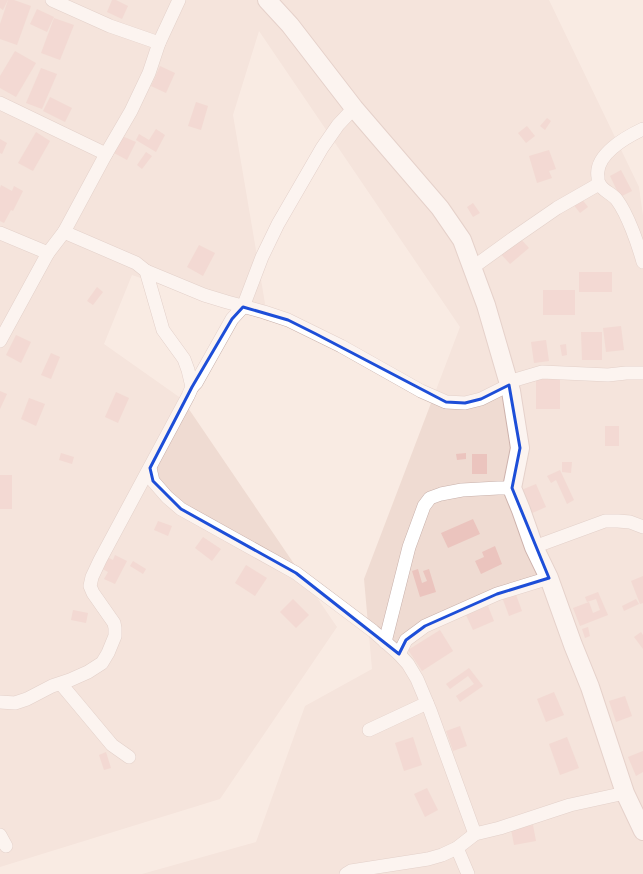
<svg xmlns="http://www.w3.org/2000/svg" width="643" height="874" font-family="'Golos Text',sans-serif">
	<rect width="100%" height="100%" fill="#f9ebe3"/>
	<path fill="#efdbd2" d="M 0,0 L 549,0 L 639,187 L 643,216 L 643,874 L 142,874 L 256,842 L 305,706 L 372,669 L 364,579 L 460,327 L 259,31 L 233,115 L 268,321 L 132,275 L 104,344 L 182,399 L 337,627 L 220,799 L 0,867 Z"/>
	<g fill="#ebc4be">
		<path d="M 0,0 L 8,0 L 3,10 L 0,8 Z"/>
		<path d="M 8,0 L 14,0 L 31,6 L 17,45 L 0,39 L 0,24 Z"/>
		<path d="M 112,0 L 116,0 L 128,6 L 122,19 L 107,12 Z"/>
		<path d="M 37,9 L 54,17 L 47,32 L 30,24 Z"/>
		<path d="M 54,18 L 74,25 L 60,60 L 41,53 Z"/>
		<path d="M 15,51 L 36,63 L 16,97 L 0,88 L 0,76 Z"/>
		<path d="M 160,66 L 175,73 L 166,93 L 151,86 Z"/>
		<path d="M 41,68 L 57,74 L 42,109 L 26,103 Z"/>
		<path d="M 50,97 L 72,108 L 65,122 L 43,111 Z"/>
		<path d="M 196,102 L 208,106 L 201,130 L 188,126 Z"/>
		<path d="M 547,118 L 551,121 L 545,130 L 540,126 Z"/>
		<path d="M 527,126 L 535,136 L 526,143 L 518,133 Z"/>
		<path d="M 156,129 L 165,135 L 156,152 L 136,140 L 139,134 L 149,140 Z"/>
		<path d="M 36,132 L 50,141 L 33,171 L 18,163 Z"/>
		<path d="M 122,136 L 136,142 L 127,160 L 114,153 Z"/>
		<path d="M 0,139 L 7,143 L 2,154 L 0,153 Z"/>
		<path d="M 549,150 L 556,169 L 549,171 L 552,178 L 537,183 L 529,156 Z"/>
		<path d="M 146,152 L 152,156 L 142,169 L 137,165 Z"/>
		<path d="M 621,170 L 632,191 L 620,197 L 610,176 Z"/>
		<path d="M 1,185 L 12,191 L 14,186 L 23,191 L 13,211 L 11,210 L 4,223 L 0,221 L 0,188 Z"/>
		<path d="M 581,198 L 588,207 L 580,213 L 573,204 Z"/>
		<path d="M 473,203 L 480,213 L 473,217 L 467,207 Z"/>
		<path d="M 518,236 L 529,248 L 510,264 L 499,252 Z"/>
		<path d="M 199,245 L 215,253 L 203,276 L 187,267 Z"/>
		<rect x="579" y="272" width="33" height="20"/>
		<path d="M 97,287 L 103,292 L 93,305 L 87,301 Z"/>
		<rect x="543" y="290" width="32" height="25"/>
		<path d="M 621,326 L 624,350 L 606,352 L 603,328 Z"/>
		<path d="M 581,332 L 602,332 L 602,360 L 582,360 Z"/>
		<path d="M 16,335 L 31,342 L 21,363 L 6,355 Z"/>
		<path d="M 546,340 L 549,361 L 534,363 L 531,342 Z"/>
		<path d="M 566,344 L 567,355 L 562,356 L 560,345 Z"/>
		<path d="M 51,353 L 60,357 L 51,379 L 41,375 Z"/>
		<rect x="536" y="379" width="24" height="30"/>
		<path d="M 0,391 L 7,394 L 0,409 Z"/>
		<path d="M 116,392 L 129,398 L 118,423 L 105,417 Z"/>
		<path d="M 29,398 L 45,404 L 36,426 L 21,419 Z"/>
		<rect x="605" y="426" width="14" height="20"/>
		<path d="M 61,453 L 74,457 L 72,464 L 59,460 Z"/>
		<path d="M 466,453 L 466,459 L 457,460 L 456,454 Z"/>
		<rect x="472" y="454" width="15" height="20"/>
		<path d="M 562,462 L 572,462 L 571,473 L 562,472 Z"/>
		<path d="M 560,470 L 574,500 L 567,504 L 556,480 L 551,483 L 547,476 Z"/>
		<rect x="0" y="475" width="12" height="34"/>
		<path d="M 536,484 L 546,507 L 530,514 L 519,491 Z"/>
		<path d="M 473,519 L 480,534 L 448,548 L 441,533 Z"/>
		<path d="M 158,521 L 172,526 L 168,536 L 154,530 Z"/>
		<path d="M 203,537 L 221,549 L 212,561 L 195,548 Z"/>
		<path d="M 495,546 L 502,564 L 481,574 L 475,561 L 484,557 L 482,552 Z"/>
		<path d="M 115,555 L 127,561 L 115,584 L 104,579 L 108,572 L 99,567 L 105,556 L 113,560 Z"/>
		<path d="M 133,561 L 146,569 L 143,574 L 130,566 Z"/>
		<path d="M 246,565 L 267,578 L 255,596 L 235,583 Z"/>
		<path d="M 418,569 L 422,583 L 427,581 L 423,571 L 429,569 L 436,592 L 420,597 L 412,571 Z"/>
		<path d="M 643,576 L 643,603 L 640,604 L 631,581 Z"/>
		<path d="M 515,592 L 522,611 L 509,616 L 502,597 Z"/>
		<path d="M 598,592 L 608,615 L 580,626 L 573,608 L 589,602 L 593,613 L 600,610 L 596,599 L 587,602 L 585,597 Z"/>
		<path d="M 293,599 L 309,615 L 296,628 L 280,612 Z"/>
		<path d="M 636,599 L 639,604 L 624,611 L 622,606 Z"/>
		<path d="M 488,606 L 494,621 L 473,630 L 466,615 Z"/>
		<path d="M 73,610 L 88,613 L 86,623 L 71,620 Z"/>
		<path d="M 588,627 L 590,636 L 585,638 L 582,629 Z"/>
		<path d="M 440,630 L 453,651 L 422,671 L 408,650 Z"/>
		<path d="M 641,632 L 643,635 L 643,649 L 634,637 Z"/>
		<path d="M 469,668 L 483,686 L 460,702 L 456,696 L 474,684 L 468,676 L 450,689 L 446,684 Z"/>
		<path d="M 554,692 L 564,715 L 546,722 L 537,699 Z"/>
		<path d="M 625,696 L 632,716 L 616,722 L 609,701 Z"/>
		<path d="M 460,726 L 467,746 L 453,751 L 446,731 Z"/>
		<path d="M 413,737 L 422,765 L 404,771 L 395,743 Z"/>
		<path d="M 567,737 L 579,768 L 560,775 L 549,744 Z"/>
		<path d="M 643,751 L 643,772 L 636,776 L 628,757 Z"/>
		<path d="M 106,752 L 111,768 L 104,770 L 99,755 Z"/>
		<path d="M 427,788 L 438,810 L 425,817 L 414,794 Z"/>
		<path d="M 533,825 L 536,841 L 514,845 L 511,829 Z"/>
	</g>
	<g fill="none" stroke-linecap="round" stroke-linejoin="round">
		<defs>
			<g id="street">
				<path d="M 52,0 L 110,26 L 159,43"/>
				<path d="M 0,103 L 106,154"/>
				<path d="M 643,129 C 626,137 594,155 598,177 C 598,179 598,182 599,183 C 602,191 612,193 617,200 C 628,215 638,244 643,262"/>
				<path d="M 0,233 L 48,253"/>
				<path d="M 472,268 L 515,237 L 557,208 L 599,184"/>
				<path d="M 146,271 L 204,295 L 227,302 L 264,312 L 288,320 L 341,346 L 421,391 L 446,402 L 465,403 L 481,399 L 509,385"/>
				<path d="M 0,341 L 48,253 L 64,232 L 106,154 L 131,111 L 149,73 L 159,43 L 179,0"/>
				<path d="M 508,382 L 542,372 L 608,375 L 626,373 L 643,373"/>
				<path d="M 192,387 L 196,383 L 232,319 L 243,307 L 262,257 L 278,224 L 322,148 L 338,125 L 354,108"/>
				<path d="M 150,468 L 153,481 L 167,497 L 181,509 L 296,573 L 373,631 L 399,654 L 408,664 L 417,679 L 430,710 L 475,834"/>
				<path d="M 534,547 L 605,521 L 618,521 L 630,522 L 643,527"/>
				<path d="M 385,642 L 409,547 L 424,506 L 430,498 L 441,494 L 462,490 L 498,488 L 512,488"/>
				<path d="M 399,654 L 406,640 L 425,626 L 497,594 L 549,578"/>
				<path d="M 61,684 L 112,745 L 129,757"/>
				<path d="M 0,702 L 15,703 L 27,699 L 52,686 L 70,680 L 88,672 L 102,663 L 108,653 L 115,636 L 115,628 L 114,623 L 93,593 L 90,586 L 92,577 L 100,560 L 188,396 L 192,387 L 188,370 L 184,359 L 163,330 L 146,271 L 136,263 L 64,232"/>
				<path d="M 369,730 L 427,703"/>
				<path d="M 0,835 L 6,846"/>
				<path d="M 457,848 L 468,874"/>
				<path d="M 346,874 L 351,871 L 428,859 L 442,855 L 457,848 L 475,834 L 500,828 L 570,805 L 625,793"/>
			</g>
			<path id="secondary" d="M 267,0 L 290,25 L 354,108 L 440,208 L 462,240 L 486,305 L 511,391 L 520,448 L 512,488 L 521,510 L 534,547 L 549,578 L 573,645 L 590,687 L 625,793 L 643,831"/>
		</defs>
		<use href="#street" stroke="#c8b1ab" stroke-width="14"/>
		<use href="#secondary" stroke="#cdb2ac" stroke-width="20"/>
		<use href="#street" stroke="#fff" stroke-width="13"/>
		<use href="#secondary" stroke="#fff" stroke-width="18"/>
	</g>
	<path d="M0 0H643V874H0ZM 243,307 L 288,320 L 316,334 L 446,402 L 465,403 L 481,399 L 509,385 L 520,448 L 512,488 L 549,578 L 497,594 L 425,626 L 406,640 L 399,654 L 296,573 L 181,509 L 153,481 L 150,468 L 192,387 L 232,319 Z" fill="#f9ebe3" fill-opacity=".55" fill-rule="evenodd"/>
	<path fill="none" stroke="#1d4ed8" stroke-width="3" stroke-linejoin="round" d="M 243,307 L 288,320 L 316,334 L 446,402 L 465,403 L 481,399 L 509,385 L 520,448 L 512,488 L 549,578 L 497,594 L 425,626 L 406,640 L 399,654 L 296,573 L 181,509 L 153,481 L 150,468 L 192,387 L 232,319 Z"/>
</svg>
